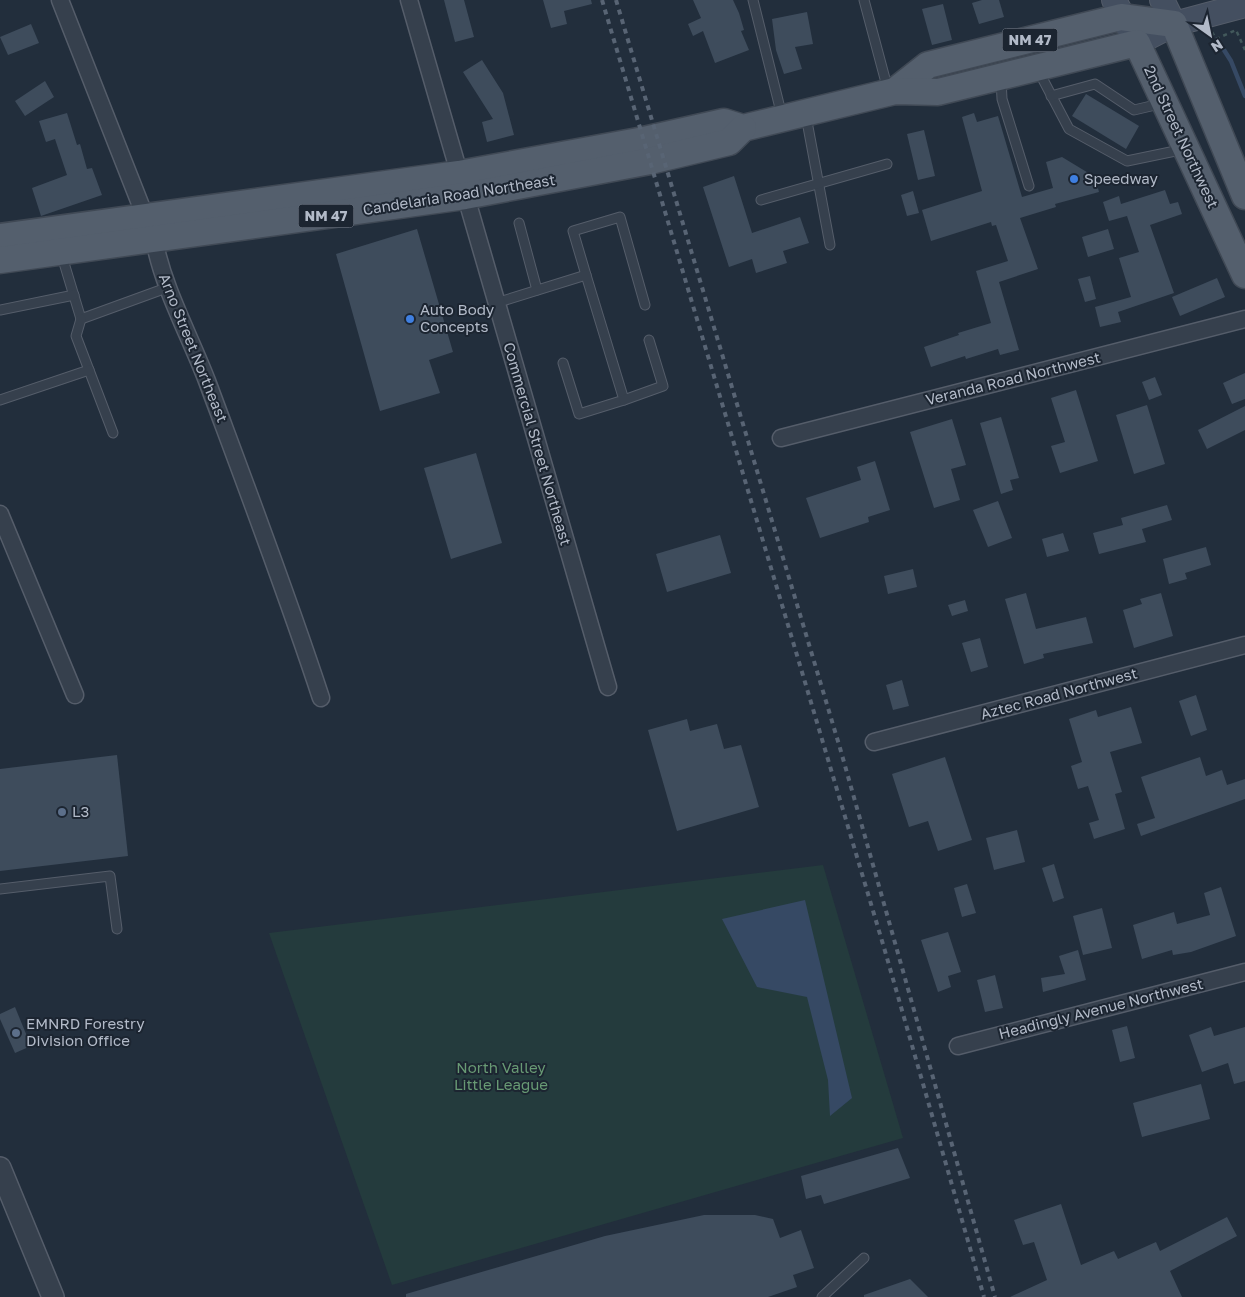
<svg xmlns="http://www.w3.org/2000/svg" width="1245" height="1297" font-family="'Golos Text',sans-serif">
	<rect width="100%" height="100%" fill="#222e3c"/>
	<path fill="#243b3d" d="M 823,865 L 903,1138 L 392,1285 L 269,933 Z"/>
	<path fill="#364964" d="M 805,900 L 852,1098 L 830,1116 L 828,1080 L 807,997 L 757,987 L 722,919 Z"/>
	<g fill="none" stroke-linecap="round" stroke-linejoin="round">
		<path stroke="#364964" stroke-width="4.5" d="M 1224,50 L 1231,61 L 1245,96"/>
	</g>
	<g fill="#3e4c5c">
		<path d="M 444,0 L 464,0 L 474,37 L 455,42 Z"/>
		<path d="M 543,0 L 591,0 L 592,4 L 564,11 L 567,24 L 551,28 Z"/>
		<path d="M 693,0 L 733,0 L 739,13 L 744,30 L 741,31 L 749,50 L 715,63 L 703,31 L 693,36 L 688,24 L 701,18 Z"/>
		<path d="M 982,0 L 999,0 L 1004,17 L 979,24 L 972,3 Z"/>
		<path d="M 943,4 L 952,40 L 932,45 L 922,9 Z"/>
		<path d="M 807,12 L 813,44 L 795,47 L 802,69 L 784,74 L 776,50 L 772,19 Z"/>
		<path d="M 31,24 L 39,43 L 8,55 L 0,37 Z"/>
		<path d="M 482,60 L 503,93 L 514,135 L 487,142 L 482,122 L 493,119 L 463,72 Z"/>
		<path d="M 45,81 L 54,97 L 25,116 L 15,101 Z"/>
		<path d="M 1086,94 L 1139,126 L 1126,149 L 1072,116 Z"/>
		<path d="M 67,113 L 77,145 L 80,144 L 87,169 L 92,168 L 102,195 L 41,216 L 32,188 L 67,175 L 55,139 L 46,142 L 39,121 Z"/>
		<path d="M 974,113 L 977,122 L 998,116 L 1022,197 L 1053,188 L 1046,162 L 1062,157 L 1095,177 L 1099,192 L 1055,204 L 1056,207 L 1020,218 L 1038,269 L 999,282 L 1019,350 L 1000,355 L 998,349 L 966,359 L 965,356 L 931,367 L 924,347 L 959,335 L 958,333 L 991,323 L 976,271 L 1008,261 L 996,225 L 992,226 L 991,222 L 931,241 L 922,210 L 982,191 L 962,117 Z"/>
		<path d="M 924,130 L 935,176 L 918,180 L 907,134 Z"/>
		<path d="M 734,176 L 752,233 L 800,217 L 809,243 L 783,251 L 787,263 L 756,273 L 752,259 L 729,267 L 703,187 Z"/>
		<path d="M 1165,190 L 1170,204 L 1178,202 L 1182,214 L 1150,225 L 1174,293 L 1118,312 L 1121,322 L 1100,327 L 1095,307 L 1131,297 L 1119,258 L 1139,252 L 1127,216 L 1109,221 L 1103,202 L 1119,196 L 1121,204 Z"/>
		<path d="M 913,191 L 919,213 L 907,216 L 901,195 Z"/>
		<path d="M 417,229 L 453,352 L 429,360 L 440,393 L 380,411 L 336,254 Z"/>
		<path d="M 1108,229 L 1114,249 L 1088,257 L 1082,237 Z"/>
		<path d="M 1090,276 L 1096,299 L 1085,302 L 1078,279 Z"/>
		<path d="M 1217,278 L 1225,297 L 1180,316 L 1172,297 Z"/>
		<path d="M 1245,373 L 1245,399 L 1232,404 L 1223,383 Z"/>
		<path d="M 1155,377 L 1162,395 L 1149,400 L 1142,382 Z"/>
		<path d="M 1076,390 L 1098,461 L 1060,473 L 1051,446 L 1065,442 L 1051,398 Z"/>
		<path d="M 1147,405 L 1165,464 L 1134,474 L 1116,415 Z"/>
		<path d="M 1245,406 L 1245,430 L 1207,449 L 1198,430 Z"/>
		<path d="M 1001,417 L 1019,478 L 1010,480 L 1013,490 L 1001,494 L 980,423 Z"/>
		<path d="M 952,419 L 966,465 L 951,469 L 960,500 L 934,508 L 910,432 Z"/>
		<path d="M 476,453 L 502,543 L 451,559 L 424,468 Z"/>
		<path d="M 875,461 L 890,510 L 868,517 L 869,522 L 820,538 L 806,498 L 861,480 L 857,467 Z"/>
		<path d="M 998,501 L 1012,538 L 988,547 L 973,510 Z"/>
		<path d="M 1167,505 L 1172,520 L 1142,529 L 1146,542 L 1099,554 L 1093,533 L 1123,525 L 1121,518 Z"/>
		<path d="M 1063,533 L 1069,551 L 1047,557 L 1042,539 Z"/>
		<path d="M 720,535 L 731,573 L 667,592 L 656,554 Z"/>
		<path d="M 1206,547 L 1211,565 L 1185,573 L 1187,579 L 1169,584 L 1163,559 Z"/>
		<path d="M 913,569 L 917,587 L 888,594 L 884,576 Z"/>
		<path d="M 1026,593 L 1036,629 L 1086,617 L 1093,643 L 1043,654 L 1044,658 L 1024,664 L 1005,599 Z"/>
		<path d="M 1161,593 L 1173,636 L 1134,648 L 1123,610 L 1142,604 L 1140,599 Z"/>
		<path d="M 965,600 L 968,611 L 952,616 L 948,605 Z"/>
		<path d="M 980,638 L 988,667 L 971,672 L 962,643 Z"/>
		<path d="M 902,680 L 909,706 L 893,710 L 886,685 Z"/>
		<path d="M 1196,695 L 1207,730 L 1191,736 L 1179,701 Z"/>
		<path d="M 1131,707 L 1142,743 L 1110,752 L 1122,792 L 1115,794 L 1125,829 L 1094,839 L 1089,823 L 1099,820 L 1088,786 L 1078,789 L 1071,766 L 1082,762 L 1069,719 L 1096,710 L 1098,717 Z"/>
		<path d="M 687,719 L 690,731 L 717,724 L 724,749 L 741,745 L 759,807 L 677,831 L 648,730 Z"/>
		<path d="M 117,755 L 128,856 L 0,871 L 0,769 Z"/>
		<path d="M 945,757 L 972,840 L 938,851 L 928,821 L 909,827 L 892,774 Z"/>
		<path d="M 1200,757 L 1206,776 L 1222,770 L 1227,785 L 1245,779 L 1245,799 L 1141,836 L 1137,824 L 1155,818 L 1141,777 Z"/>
		<path d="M 1017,830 L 1025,862 L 994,870 L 986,838 Z"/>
		<path d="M 1054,864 L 1064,898 L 1053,902 L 1042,868 Z"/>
		<path d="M 967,884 L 976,913 L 962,917 L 954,888 Z"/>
		<path d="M 1221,887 L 1236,936 L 1191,952 L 1173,955 L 1172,950 L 1142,959 L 1133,925 L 1174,912 L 1177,924 L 1210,915 L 1204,893 Z"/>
		<path d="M 1102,908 L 1112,948 L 1083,955 L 1073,916 Z"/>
		<path d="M 948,932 L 961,972 L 948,976 L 951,987 L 938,992 L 921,940 Z"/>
		<path d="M 1078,950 L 1086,980 L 1043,992 L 1041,978 L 1065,974 L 1059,956 Z"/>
		<path d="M 995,975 L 1003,1008 L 985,1012 L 977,980 Z"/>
		<path d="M 15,1007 L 31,1046 L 15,1053 L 0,1019 L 0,1014 Z"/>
		<path d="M 1127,1026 L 1135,1058 L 1120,1062 L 1112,1030 Z"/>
		<path d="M 1211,1027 L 1214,1036 L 1245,1027 L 1245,1081 L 1234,1084 L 1228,1063 L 1202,1072 L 1189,1035 Z"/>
		<path d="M 1201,1084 L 1210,1119 L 1142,1137 L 1133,1103 Z"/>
		<path d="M 898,1148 L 910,1178 L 824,1204 L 821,1195 L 806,1199 L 801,1176 Z"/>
		<path d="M 1061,1204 L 1081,1265 L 1114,1251 L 1118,1259 L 1156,1242 L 1160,1251 L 1227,1217 L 1237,1236 L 1170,1271 L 1182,1297 L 1010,1297 L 1047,1280 L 1034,1242 L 1023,1245 L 1014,1220 Z"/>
		<path d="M 704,1215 L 755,1215 L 773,1219 L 780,1238 L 801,1230 L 814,1268 L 793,1275 L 797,1287 L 768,1297 L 406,1297 L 406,1294 L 605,1236 Z"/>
		<path d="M 910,1279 L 928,1297 L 864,1297 L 864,1295 Z"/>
	</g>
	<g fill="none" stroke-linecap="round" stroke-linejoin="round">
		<defs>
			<g id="service">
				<path d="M 753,0 L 782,116"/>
				<path d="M 864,0 L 888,90"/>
				<path d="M 1038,70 L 1069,129 L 1127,161 L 1185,149"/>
				<path d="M 1001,79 L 1002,99 L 1029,186"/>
				<path d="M 1051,96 L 1095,84 L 1134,110 L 1164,103"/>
				<path d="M 806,116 L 830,245"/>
				<path d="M 761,200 L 887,164"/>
				<path d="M 519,223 L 537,290"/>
				<path d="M 61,253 L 81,319 L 169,287"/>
				<path d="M 586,275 L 573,231 L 620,217 L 645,305"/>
				<path d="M 496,303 L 586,275 L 624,400 L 579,414 L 563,363"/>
				<path d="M 0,310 L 74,295"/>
				<path d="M 81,319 L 76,336 L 113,433"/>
				<path d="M 0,400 L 89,370"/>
				<path d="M 624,400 L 663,386 L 649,340"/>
				<path d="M 0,889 L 110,876 L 117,929"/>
				<path d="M 822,1297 L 864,1258"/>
			</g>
			<g id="minor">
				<path d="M 60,0 L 154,239 C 163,288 189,334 207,381 C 246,486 286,591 321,698"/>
				<path d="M 409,0 L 608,687"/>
				<path d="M 781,438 L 1245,319"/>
				<path d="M 0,514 L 75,695"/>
				<path d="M 874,742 L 1245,645"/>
				<path d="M 958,1046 L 1245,972"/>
			</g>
			<path id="tertiary" d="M 0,1168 L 53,1297"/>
			<g id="secondary">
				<path d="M 1114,0 L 1137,43 L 1174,24 L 1245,5"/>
				<path d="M 1162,0 L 1174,24"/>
			</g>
			<g id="primary">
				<path d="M 895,91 L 928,65 L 1121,17 L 1174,24 L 1245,196"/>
				<path d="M 0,237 L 459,174 L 644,140 L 724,122 L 743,128 L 895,91 L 938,92 L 1137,43 L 1245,275"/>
				<path d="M 0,260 L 465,196 L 650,161 L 729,142 L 743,128"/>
			</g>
		</defs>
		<use href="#service" stroke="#555d6a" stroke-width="11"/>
		<use href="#minor" stroke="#555d6a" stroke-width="19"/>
		<use href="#tertiary" stroke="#555d6a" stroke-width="24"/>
		<use href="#secondary" stroke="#555d6a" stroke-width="26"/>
		<use href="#primary" stroke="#404955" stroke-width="29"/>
		<path stroke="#42585b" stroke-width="2.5" stroke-dasharray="4 4" stroke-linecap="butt" d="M 1212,32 L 1216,39 L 1236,30 L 1245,50"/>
		<use href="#service" stroke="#36404d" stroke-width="9"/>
		<use href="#minor" stroke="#36404d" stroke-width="16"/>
		<use href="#tertiary" stroke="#36404d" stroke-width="21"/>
		<use href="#secondary" stroke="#444f60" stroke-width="24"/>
		<use href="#primary" stroke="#545f6d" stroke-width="26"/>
		<g stroke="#586474" stroke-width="4" stroke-dasharray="5 5" stroke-linecap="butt">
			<path d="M 602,0 L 885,951 L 984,1297"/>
			<path d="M 616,0 L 840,748 L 995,1297"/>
		</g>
	</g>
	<g fill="#3f7fe0" stroke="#1c2531" stroke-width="2">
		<circle cx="1074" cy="179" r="5"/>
		<circle cx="410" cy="319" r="5"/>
	</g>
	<g fill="#5c6f8a" stroke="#1c2531" stroke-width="2">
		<circle cx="62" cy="812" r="5"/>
		<circle cx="16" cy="1033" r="5"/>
	</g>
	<g text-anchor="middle" stroke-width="4" stroke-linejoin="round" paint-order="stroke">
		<g fill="#1c2531" stroke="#858d9b" stroke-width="1">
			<rect x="1002.5" y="28.5" width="55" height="23" rx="4"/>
			<rect x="298.5" y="204.5" width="55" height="23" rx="4"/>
		</g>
		<g font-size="14" font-weight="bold" fill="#b2bac8">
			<text x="1030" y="45">NM 47</text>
			<text x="326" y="221">NM 47</text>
		</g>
		<g font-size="15" fill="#b2bac8" stroke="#1c2531">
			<text transform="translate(1181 137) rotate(65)" y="5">2nd Street Northwest</text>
			<text transform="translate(459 195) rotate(-9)" y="5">Candelaria Road Northeast</text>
			<text transform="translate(193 348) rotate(68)" y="5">Arno Street Northeast</text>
			<text transform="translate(1013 379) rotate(-14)" y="5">Veranda Road Northwest</text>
			<text transform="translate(537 444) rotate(74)" y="5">Commercial Street Northeast</text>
			<text transform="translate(1059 694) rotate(-15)" y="5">Aztec Road Northwest</text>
			<text transform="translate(1101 1009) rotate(-14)" y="5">Headingly Avenue Northwest</text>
		</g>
		<g font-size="15" fill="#b2bac8" stroke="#1c2531" text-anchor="start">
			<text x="1084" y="184">Speedway</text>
			<text x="420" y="315">Auto Body<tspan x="420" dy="17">Concepts</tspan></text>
			<text x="72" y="817">L3</text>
			<text x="26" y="1029">EMNRD Forestry<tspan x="26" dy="17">Division Office</tspan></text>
		</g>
		<g font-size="15" fill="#689a74" stroke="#1c2531">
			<text x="501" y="1073">North Valley<tspan x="501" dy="17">Little League</tspan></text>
		</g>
	</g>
	<g transform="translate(1210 35) rotate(147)" stroke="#1c2531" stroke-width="4" paint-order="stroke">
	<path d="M0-4L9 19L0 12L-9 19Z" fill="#b2bac8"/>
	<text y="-8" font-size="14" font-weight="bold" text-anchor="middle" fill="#b2bac8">N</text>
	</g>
</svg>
